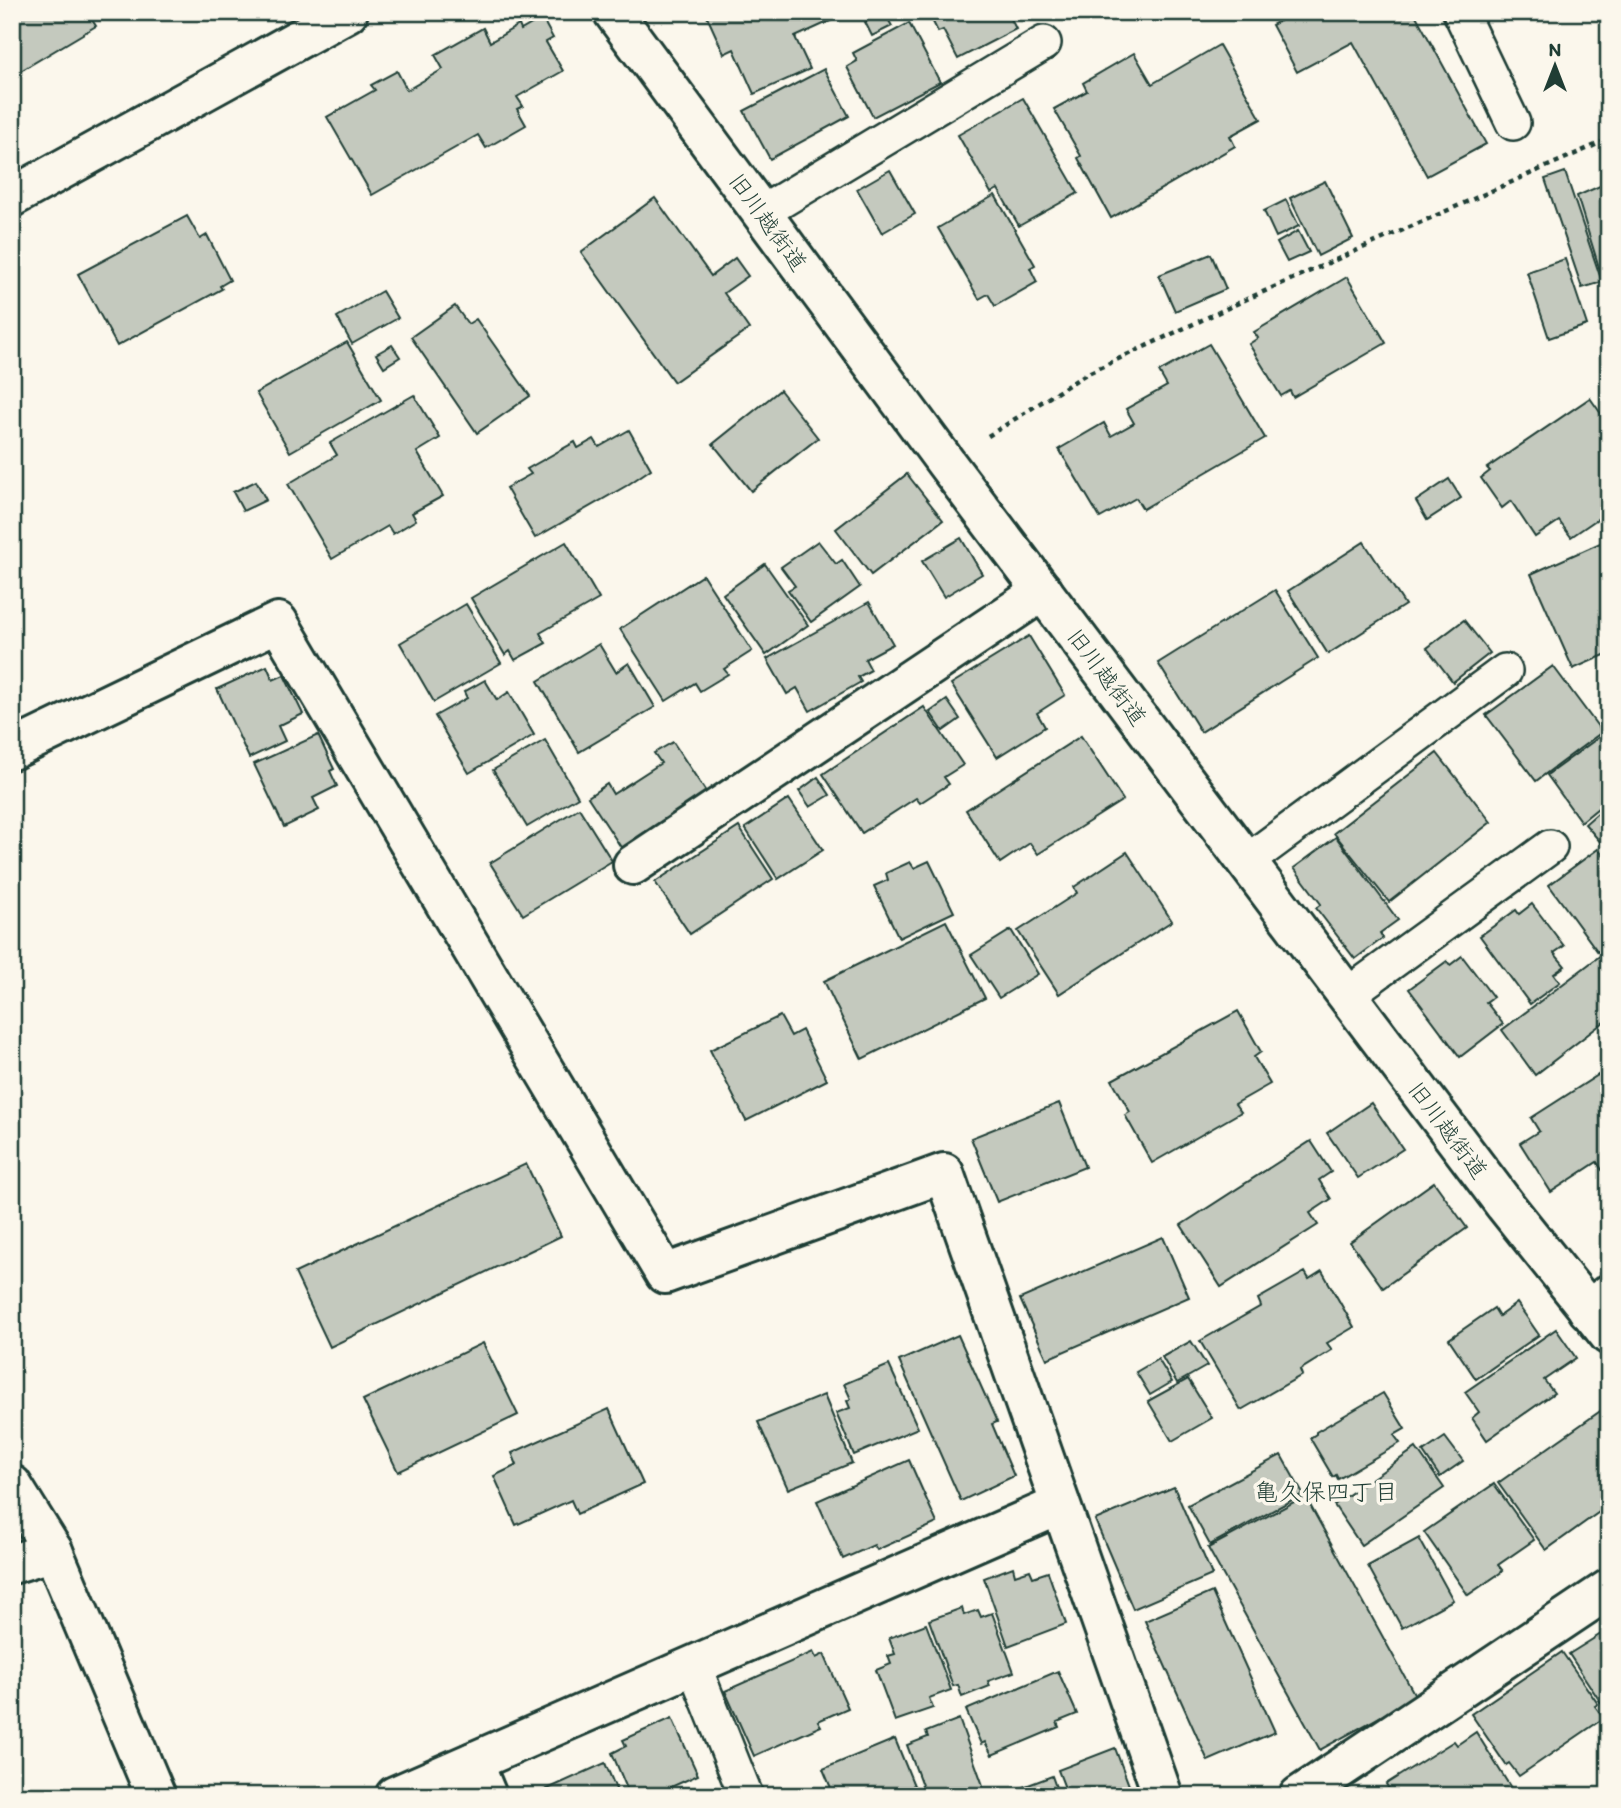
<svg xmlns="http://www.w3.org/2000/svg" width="1621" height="1808" font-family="Itim,'Klee One',sans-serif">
	<rect width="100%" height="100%" fill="#fbf7ec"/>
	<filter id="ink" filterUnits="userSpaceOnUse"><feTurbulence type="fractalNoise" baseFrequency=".0143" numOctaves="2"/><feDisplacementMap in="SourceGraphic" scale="14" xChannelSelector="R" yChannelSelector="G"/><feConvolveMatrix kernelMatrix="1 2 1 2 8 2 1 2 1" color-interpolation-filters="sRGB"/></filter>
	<g filter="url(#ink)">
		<g fill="#c4c9be" stroke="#1f3d34" stroke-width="2">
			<path d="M 12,12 L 87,12 L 96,26 L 12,76 Z"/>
			<path d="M 705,12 L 850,12 L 795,37 L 810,69 L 754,94 L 734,49 L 724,54 Z"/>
			<path d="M 884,12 L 892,26 L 872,36 L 865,22 Z"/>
			<path d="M 928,12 L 1023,12 L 1011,19 L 1016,29 L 958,59 L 943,30 L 938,32 Z"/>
			<path d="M 1296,12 L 1414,12 L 1486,144 L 1427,176 L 1353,42 L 1297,72 L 1272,25 Z"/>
			<path d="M 542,18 L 553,38 L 546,42 L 563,71 L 517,97 L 523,106 L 517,109 L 526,125 L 486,148 L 478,135 L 372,195 L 327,117 L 375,90 L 371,85 L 397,71 L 407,90 L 443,69 L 435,55 L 483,28 L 490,42 L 519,25 L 521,30 Z"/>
			<path d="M 909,23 L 940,82 L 873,117 L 847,67 L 857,61 L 853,53 Z"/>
			<path d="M 1219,45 L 1261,119 L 1230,136 L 1235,146 L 1111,218 L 1078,158 L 1081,156 L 1054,109 L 1087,91 L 1083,83 L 1134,53 L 1152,84 Z"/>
			<path d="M 824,69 L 849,116 L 770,159 L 744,111 Z"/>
			<path d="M 1023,98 L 1078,193 L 1019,226 L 998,189 L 991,193 L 958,135 Z"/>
			<path d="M 890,170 L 915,214 L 882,233 L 857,189 Z"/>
			<path d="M 1565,172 L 1602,282 L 1582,288 L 1545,179 Z"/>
			<path d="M 1325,181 L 1353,238 L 1318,256 L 1290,198 Z"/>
			<path d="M 1609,182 L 1609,274 L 1602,277 L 1577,196 Z"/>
			<path d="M 995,195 L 1035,265 L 1030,268 L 1037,282 L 995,306 L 988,294 L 979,299 L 938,228 Z"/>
			<path d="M 655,198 L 711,276 L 735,258 L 748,276 L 724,293 L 749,329 L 674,382 L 581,252 Z"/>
			<path d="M 1286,200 L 1299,226 L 1276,237 L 1264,211 Z"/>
			<path d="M 187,216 L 200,239 L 207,235 L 230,280 L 220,286 L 222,289 L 117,346 L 78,274 Z"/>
			<path d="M 1298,231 L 1309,252 L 1287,262 L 1277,243 Z"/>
			<path d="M 1211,254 L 1226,289 L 1175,311 L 1159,275 Z"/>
			<path d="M 1565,259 L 1587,325 L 1549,338 L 1527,272 Z"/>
			<path d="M 1347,277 L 1386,343 L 1293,397 L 1290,391 L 1281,396 L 1249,344 L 1258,338 L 1254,332 Z"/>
			<path d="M 382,291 L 398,318 L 352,344 L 337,317 Z"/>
			<path d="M 455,306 L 468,324 L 476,319 L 530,396 L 477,433 L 411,337 Z"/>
			<path d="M 347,342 L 381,400 L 290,452 L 256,393 Z"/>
			<path d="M 1209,344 L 1265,438 L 1143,509 L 1136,498 L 1100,518 L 1059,449 L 1104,423 L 1111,436 L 1134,423 L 1126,409 L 1167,386 L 1159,372 Z"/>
			<path d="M 392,345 L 400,357 L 384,367 L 376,354 Z"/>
			<path d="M 780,390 L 818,438 L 751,491 L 713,444 Z"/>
			<path d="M 414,395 L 440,438 L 417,452 L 443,496 L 412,513 L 416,520 L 393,534 L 388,526 L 332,559 L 288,484 L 337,455 L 330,443 Z"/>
			<path d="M 1590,398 L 1609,425 L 1609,511 L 1571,537 L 1559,521 L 1535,537 L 1511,501 L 1502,508 L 1481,478 L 1490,471 L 1487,468 Z"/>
			<path d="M 629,430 L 651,469 L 626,486 L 535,538 L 506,488 L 531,474 L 527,469 L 575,442 L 578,448 L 594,439 L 599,447 Z"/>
			<path d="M 907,474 L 943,520 L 871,575 L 836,529 Z"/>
			<path d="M 1449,479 L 1461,498 L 1427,520 L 1416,501 Z"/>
			<path d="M 256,481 L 266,500 L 243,511 L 233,492 Z"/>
			<path d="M 961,538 L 982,574 L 944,597 L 922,561 Z"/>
			<path d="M 1609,539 L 1609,653 L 1573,669 L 1531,574 Z"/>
			<path d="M 818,541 L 836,564 L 842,560 L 860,587 L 811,622 L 788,590 L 795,586 L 781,567 Z"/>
			<path d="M 566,542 L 599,599 L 540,633 L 546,643 L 515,660 L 510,651 L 505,655 L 471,598 Z"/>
			<path d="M 1364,542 L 1405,605 L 1328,654 L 1288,591 Z"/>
			<path d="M 765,564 L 808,625 L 766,655 L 723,594 Z"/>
			<path d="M 703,575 L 752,651 L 724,669 L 728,674 L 700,691 L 695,683 L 666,701 L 620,629 Z"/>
			<path d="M 1275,590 L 1318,658 L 1201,732 L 1158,663 Z"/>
			<path d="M 869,602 L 893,644 L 865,659 L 871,670 L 858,677 L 861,682 L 810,711 L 797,688 L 787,694 L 767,659 Z"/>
			<path d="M 466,604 L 501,663 L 434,702 L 400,643 Z"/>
			<path d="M 1464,620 L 1490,653 L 1453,682 L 1427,648 Z"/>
			<path d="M 1029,636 L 1065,695 L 1037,713 L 1045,727 L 997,757 L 951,684 Z"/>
			<path d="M 599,644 L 616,672 L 629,663 L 655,707 L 579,752 L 538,681 Z"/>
			<path d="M 267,666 L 273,680 L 284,675 L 303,714 L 278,726 L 285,741 L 249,758 L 217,689 Z"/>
			<path d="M 1553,666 L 1602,732 L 1536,781 L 1486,715 Z"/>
			<path d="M 485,680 L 497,700 L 509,692 L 534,735 L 469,773 L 435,716 L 467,698 L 464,692 Z"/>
			<path d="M 947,700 L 960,719 L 943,731 L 930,712 Z"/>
			<path d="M 924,707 L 963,765 L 944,777 L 949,784 L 920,803 L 916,798 L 862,833 L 823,774 Z"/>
			<path d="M 318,735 L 334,769 L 330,771 L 337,786 L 313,798 L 319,810 L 284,827 L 254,764 Z"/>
			<path d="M 1602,735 L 1609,747 L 1609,799 L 1581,822 L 1547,775 Z"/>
			<path d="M 1081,736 L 1123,800 L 1038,854 L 1030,843 L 1000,863 L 966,810 Z"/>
			<path d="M 545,740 L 578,797 L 527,827 L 493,770 Z"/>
			<path d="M 673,742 L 712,801 L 626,855 L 588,797 L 607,784 L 613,794 L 661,763 L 654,753 Z"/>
			<path d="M 1437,753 L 1491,822 L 1389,902 L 1334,833 Z"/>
			<path d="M 818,777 L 830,795 L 810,807 L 799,791 Z"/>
			<path d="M 789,799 L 823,850 L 778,879 L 745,828 Z"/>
			<path d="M 1609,803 L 1609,850 L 1608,851 L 1585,824 Z"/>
			<path d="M 579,808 L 612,861 L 523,915 L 490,863 Z"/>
			<path d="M 739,827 L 773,879 L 690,934 L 655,882 Z"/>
			<path d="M 1336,837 L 1398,920 L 1380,933 L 1383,938 L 1355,959 L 1316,908 L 1321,904 L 1294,868 Z"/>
			<path d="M 1598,849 L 1609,863 L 1609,944 L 1598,952 L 1549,885 Z"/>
			<path d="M 1127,852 L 1172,921 L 1059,994 L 1018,931 L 1077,893 L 1074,887 Z"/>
			<path d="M 929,861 L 954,912 L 899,938 L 874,886 L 888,880 L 886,873 L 910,862 L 914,868 Z"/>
			<path d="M 1532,904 L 1564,946 L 1554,953 L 1565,966 L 1554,974 L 1560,982 L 1530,1004 L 1480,936 L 1516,910 L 1519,914 Z"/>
			<path d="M 946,921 L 985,998 L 862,1059 L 824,981 Z"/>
			<path d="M 1011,930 L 1038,974 L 999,998 L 971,955 Z"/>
			<path d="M 1609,949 L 1609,1018 L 1535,1075 L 1502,1030 Z"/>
			<path d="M 1462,956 L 1493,997 L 1486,1002 L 1503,1024 L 1460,1057 L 1409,989 L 1447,961 L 1450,965 Z"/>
			<path d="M 1238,1011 L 1261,1052 L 1254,1057 L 1270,1084 L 1235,1104 L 1241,1112 L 1152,1163 L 1125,1115 L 1130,1112 L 1112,1080 Z"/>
			<path d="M 780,1016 L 791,1036 L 802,1030 L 827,1080 L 746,1121 L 710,1050 Z"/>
			<path d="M 1606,1070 L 1609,1075 L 1609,1167 L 1602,1170 L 1597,1162 L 1551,1192 L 1520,1143 L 1539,1131 L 1531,1118 Z"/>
			<path d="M 1059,1103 L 1085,1167 L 997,1202 L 971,1138 Z"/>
			<path d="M 1371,1103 L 1403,1149 L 1358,1178 L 1327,1133 Z"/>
			<path d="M 1311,1141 L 1331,1172 L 1319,1180 L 1331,1199 L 1310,1213 L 1318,1225 L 1221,1287 L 1181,1225 Z"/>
			<path d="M 526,1164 L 561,1236 L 330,1347 L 295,1273 Z"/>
			<path d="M 1434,1182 L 1467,1228 L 1383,1288 L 1350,1242 Z"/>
			<path d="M 1163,1237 L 1189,1297 L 1047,1359 L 1020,1299 Z"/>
			<path d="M 1322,1271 L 1354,1327 L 1327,1343 L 1332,1350 L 1300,1370 L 1302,1375 L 1241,1410 L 1200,1341 L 1261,1306 L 1258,1299 L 1305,1272 L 1309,1279 Z"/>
			<path d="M 1517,1303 L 1539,1335 L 1476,1379 L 1449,1339 L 1494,1308 L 1499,1316 Z"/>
			<path d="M 1556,1329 L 1576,1358 L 1544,1380 L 1554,1393 L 1487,1440 L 1472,1418 L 1479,1412 L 1465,1392 Z"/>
			<path d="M 958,1335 L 997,1422 L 992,1424 L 1014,1476 L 961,1501 L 899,1361 Z"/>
			<path d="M 1191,1341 L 1207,1366 L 1177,1383 L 1162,1357 Z"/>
			<path d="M 483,1343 L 518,1415 L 398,1472 L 363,1400 Z"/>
			<path d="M 1158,1359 L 1172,1382 L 1150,1395 L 1136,1372 Z"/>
			<path d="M 889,1365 L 918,1428 L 854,1455 L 836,1413 L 850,1408 L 847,1401 L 851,1399 L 844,1384 Z"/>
			<path d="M 1188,1379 L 1212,1418 L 1172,1441 L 1148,1401 Z"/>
			<path d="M 1383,1393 L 1405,1429 L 1394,1435 L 1400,1443 L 1338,1479 L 1336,1475 L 1333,1477 L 1310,1438 L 1316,1434 L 1316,1432 Z"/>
			<path d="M 824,1395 L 852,1463 L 788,1489 L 758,1422 Z"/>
			<path d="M 1609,1405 L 1609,1447 L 1604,1450 L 1609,1457 L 1609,1505 L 1546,1550 L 1498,1483 Z"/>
			<path d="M 609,1409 L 643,1484 L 577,1514 L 571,1500 L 516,1525 L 494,1476 L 517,1465 L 512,1453 Z"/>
			<path d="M 1445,1437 L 1463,1461 L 1440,1477 L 1423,1452 Z"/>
			<path d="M 1416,1448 L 1444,1488 L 1361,1545 L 1334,1505 Z"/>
			<path d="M 1281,1455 L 1303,1494 L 1210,1545 L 1188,1505 Z"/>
			<path d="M 909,1460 L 937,1523 L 877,1550 L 874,1545 L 843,1559 L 817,1501 Z"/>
			<path d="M 1494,1484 L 1534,1540 L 1498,1565 L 1503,1571 L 1468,1595 L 1424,1532 Z"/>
			<path d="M 1174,1487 L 1212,1575 L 1133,1609 L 1095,1520 Z"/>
			<path d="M 1305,1496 L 1416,1697 L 1320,1750 L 1208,1548 Z"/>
			<path d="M 1419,1538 L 1453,1600 L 1402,1628 L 1368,1566 Z"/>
			<path d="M 1013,1567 L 1015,1575 L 1030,1570 L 1033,1577 L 1048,1572 L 1066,1624 L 1008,1646 L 984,1578 Z"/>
			<path d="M 1212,1592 L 1275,1732 L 1208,1761 L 1145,1621 Z"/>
			<path d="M 962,1608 L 964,1615 L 978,1610 L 981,1617 L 992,1613 L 1014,1672 L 988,1681 L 990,1686 L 962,1697 L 958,1685 L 953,1686 L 929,1620 Z"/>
			<path d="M 926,1624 L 951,1690 L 929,1698 L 933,1708 L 895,1721 L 876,1670 L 891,1664 L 888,1656 L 895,1654 L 889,1638 Z"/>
			<path d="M 1609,1629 L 1609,1715 L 1569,1654 Z"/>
			<path d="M 813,1652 L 816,1658 L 824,1654 L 848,1708 L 818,1721 L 821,1726 L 754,1756 L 725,1691 Z"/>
			<path d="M 1562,1652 L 1598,1704 L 1595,1706 L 1604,1718 L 1519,1776 L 1509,1763 L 1506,1765 L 1471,1714 Z"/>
			<path d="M 1058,1671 L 1077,1714 L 1057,1722 L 1059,1727 L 992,1755 L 985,1742 L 981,1744 L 966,1710 Z"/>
			<path d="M 672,1718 L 698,1775 L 651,1796 L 630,1796 L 612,1753 L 626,1746 L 623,1740 Z"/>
			<path d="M 959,1719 L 985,1791 L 972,1796 L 926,1796 L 907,1745 L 928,1737 L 926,1732 Z"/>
			<path d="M 1476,1732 L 1516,1796 L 1393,1796 L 1386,1784 L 1454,1741 L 1457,1745 Z"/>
			<path d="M 895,1739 L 915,1788 L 897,1796 L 827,1796 L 825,1791 L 831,1788 L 823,1769 Z"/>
			<path d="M 1115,1748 L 1133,1796 L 1068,1796 L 1058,1770 Z"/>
			<path d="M 605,1763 L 619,1796 L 532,1796 Z"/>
			<path d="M 1052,1776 L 1059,1796 L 999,1796 Z"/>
		</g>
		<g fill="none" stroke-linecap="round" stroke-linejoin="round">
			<defs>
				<g id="lane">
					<path d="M 1460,12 L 1513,123"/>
					<path d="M 761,213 L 1044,43"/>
					<path d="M 1246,862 L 1505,671"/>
					<path d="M 1347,995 L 1550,847"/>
					<path d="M 694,1666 L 746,1796"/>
				</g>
				<g id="street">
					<path d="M 12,750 L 278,622 L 665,1274 L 944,1173 L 1163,1796"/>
					<path d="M 633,865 L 1043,591"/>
					<path d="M 1588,1310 L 1609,1294"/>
					<path d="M 12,1485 L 53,1551 L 156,1796"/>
					<path d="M 12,1564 L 53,1551"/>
					<path d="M 473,1762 L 487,1796"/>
					<path d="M 395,1796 L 1060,1505"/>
					<path d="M 1299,1796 L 1609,1589"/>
				</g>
				<g id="secondary">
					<path d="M 613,12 L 946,463 L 1505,1205 L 1609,1335"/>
					<path d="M 12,197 L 348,12"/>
				</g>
			</defs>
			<use href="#lane" stroke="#1f3d34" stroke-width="38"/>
			<use href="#street" stroke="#1f3d34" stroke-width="44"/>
			<use href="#secondary" stroke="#1f3d34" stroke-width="44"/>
			<path stroke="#1f3d34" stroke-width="4.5" stroke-dasharray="5 5" stroke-linecap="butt" d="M 988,436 L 1086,374 L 1247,299 L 1609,139"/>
			<use href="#lane" stroke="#fbf7ec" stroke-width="33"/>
			<use href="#street" stroke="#fbf7ec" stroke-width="38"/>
			<use href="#secondary" stroke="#fbf7ec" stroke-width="38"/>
		</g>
	</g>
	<g text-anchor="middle" stroke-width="7" stroke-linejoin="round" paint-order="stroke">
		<g font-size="23" fill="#1f3d34" stroke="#fbf7ec">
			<text transform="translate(768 222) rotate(54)" y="8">旧川越街道</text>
			<text transform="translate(1107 677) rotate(53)" y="8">旧川越街道</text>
			<text transform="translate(1448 1130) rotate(53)" y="8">旧川越街道</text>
		</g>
		<g font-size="24" fill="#1f3d34" stroke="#fbf7ec">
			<text x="1326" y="1500">亀久保四丁目</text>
		</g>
	</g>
	<rect width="1621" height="1808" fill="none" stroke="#fbf7ec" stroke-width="42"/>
	<rect x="21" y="21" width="1579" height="1766" fill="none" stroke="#1f3d34" stroke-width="2.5" filter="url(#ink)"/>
	<g transform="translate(1555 66)" stroke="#fbf7ec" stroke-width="5" paint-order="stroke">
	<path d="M0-5L12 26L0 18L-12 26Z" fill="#1f3d34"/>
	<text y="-10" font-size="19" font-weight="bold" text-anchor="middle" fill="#1f3d34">N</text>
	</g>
</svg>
